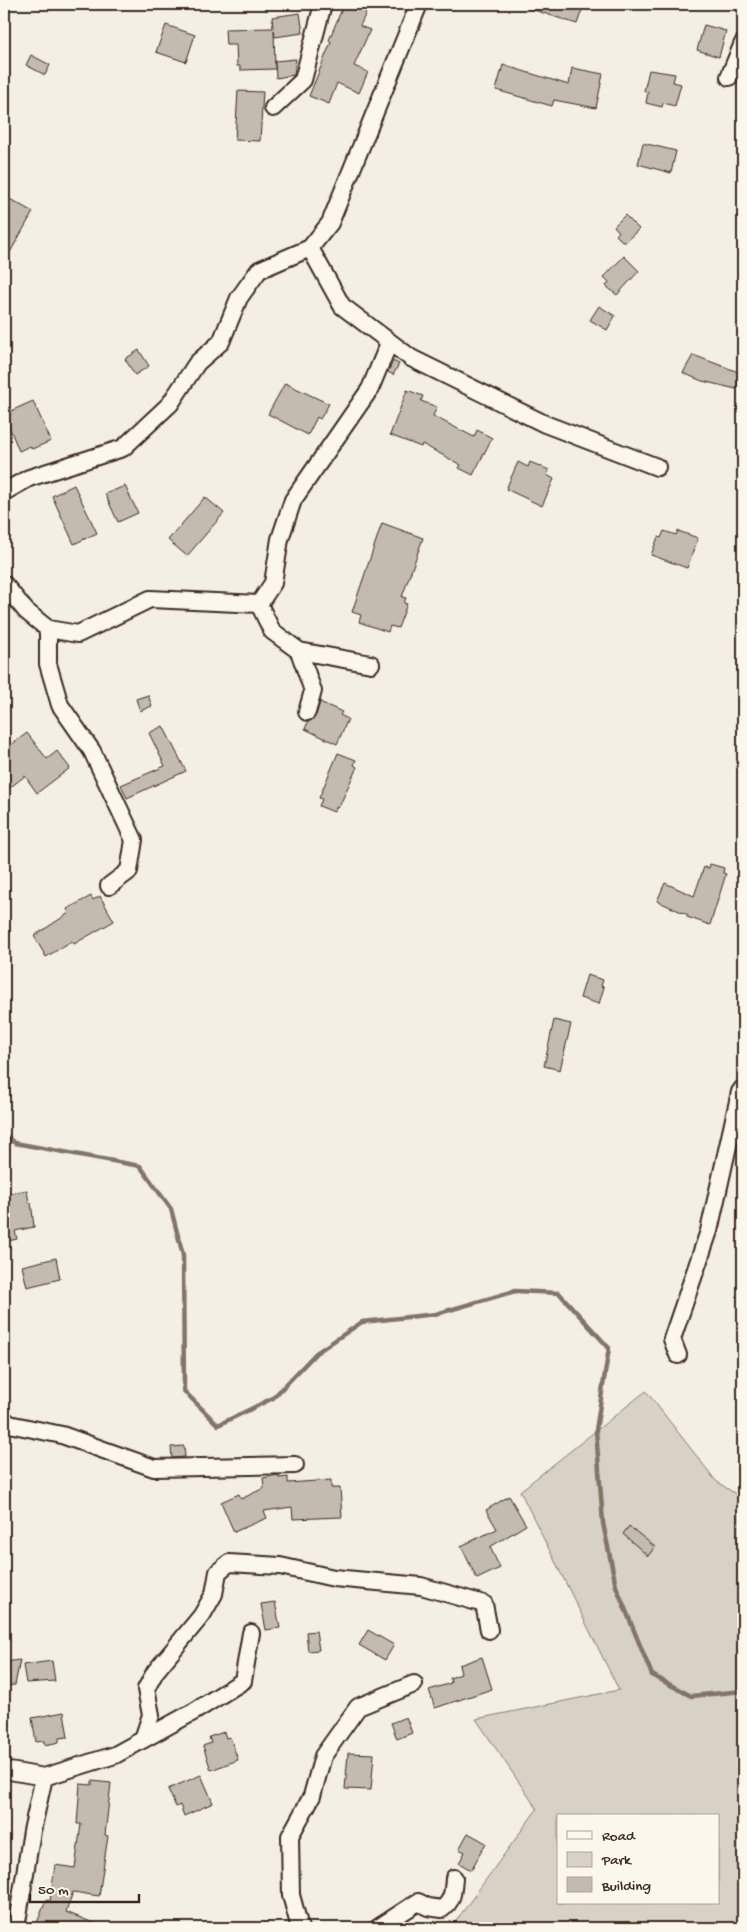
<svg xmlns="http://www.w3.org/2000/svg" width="747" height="1932" font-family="'Gochi Hand',sans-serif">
	<rect width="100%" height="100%" fill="#f3efe4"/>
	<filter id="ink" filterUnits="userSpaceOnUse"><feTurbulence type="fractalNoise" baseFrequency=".02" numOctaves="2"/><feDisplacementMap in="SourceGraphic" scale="10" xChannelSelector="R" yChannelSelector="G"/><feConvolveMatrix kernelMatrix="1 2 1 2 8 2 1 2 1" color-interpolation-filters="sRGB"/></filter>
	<g filter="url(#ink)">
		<path fill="#d8d1c6" stroke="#8a7e72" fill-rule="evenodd" d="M 646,1391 L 716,1481 L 743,1499 L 743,1928 L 451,1928 L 537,1809 L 476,1719 L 619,1690 L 520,1491 ZM 558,1816 L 718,1816 L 718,1903 L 558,1903 Z"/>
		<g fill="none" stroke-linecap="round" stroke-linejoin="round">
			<path stroke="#817468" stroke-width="4.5" d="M 4,1135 L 15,1143 L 140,1166 L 171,1209 L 183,1255 L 184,1391 L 218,1425 L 273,1398 L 316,1353 L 362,1322 L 436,1314 L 515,1291 L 559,1293 L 609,1348 L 596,1430 L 603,1523 L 616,1586 L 652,1675 L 691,1696 L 743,1691"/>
		</g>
		<g fill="#c3bbb0" stroke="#3b2a1e">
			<path d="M 344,4 L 370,4 L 360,26 L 370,30 L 354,66 L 368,72 L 359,93 L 337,83 L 329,104 L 309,96 L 331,42 L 329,40 Z"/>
			<path d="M 523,4 L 584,4 L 577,24 L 522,6 Z"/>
			<path d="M 300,13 L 303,33 L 275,37 L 274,30 L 275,69 L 240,70 L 240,66 L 237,66 L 236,45 L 226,45 L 225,29 L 273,28 L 272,17 Z"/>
			<path d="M 166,25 L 195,35 L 186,62 L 156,52 Z"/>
			<path d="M 704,25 L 726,31 L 719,57 L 697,50 Z"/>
			<path d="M 31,55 L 50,65 L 45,75 L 26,65 Z"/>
			<path d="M 296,59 L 294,75 L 276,78 L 275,61 Z"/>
			<path d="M 503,65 L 569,85 L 572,68 L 603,74 L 596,108 L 554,100 L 552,106 L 496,90 Z"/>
			<path d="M 649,70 L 675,74 L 673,82 L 681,84 L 675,106 L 663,103 L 662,107 L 646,103 L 648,92 L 644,91 Z"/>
			<path d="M 238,91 L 263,92 L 260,141 L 235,140 Z"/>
			<path d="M 643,143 L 676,151 L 671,173 L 638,164 Z"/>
			<path d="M 8,198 L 33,212 L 4,263 L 4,205 Z"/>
			<path d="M 625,215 L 639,229 L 624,243 L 616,235 L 619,232 L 614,226 Z"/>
			<path d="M 624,256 L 639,271 L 617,295 L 606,286 L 609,282 L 604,277 Z"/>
			<path d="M 599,306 L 615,316 L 607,330 L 590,320 Z"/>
			<path d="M 139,350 L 149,366 L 135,375 L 125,359 Z"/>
			<path d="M 693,355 L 741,373 L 736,389 L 702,381 L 683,373 Z"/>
			<path d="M 393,361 L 399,364 L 393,375 L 388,372 Z"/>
			<path d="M 285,383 L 329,404 L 320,419 L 317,417 L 308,435 L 268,414 Z"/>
			<path d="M 407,390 L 423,396 L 421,401 L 437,407 L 433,416 L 474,437 L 477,430 L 492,438 L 473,475 L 459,468 L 461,465 L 422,444 L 421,447 L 390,435 Z"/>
			<path d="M 33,401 L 51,441 L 32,449 L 30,446 L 19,451 L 4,414 Z"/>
			<path d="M 518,462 L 528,467 L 530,462 L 549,470 L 547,475 L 554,479 L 542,506 L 506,489 Z"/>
			<path d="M 74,485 L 97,533 L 74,544 L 52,496 Z"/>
			<path d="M 125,486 L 138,513 L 118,522 L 105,494 Z"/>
			<path d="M 205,497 L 224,513 L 187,556 L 168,540 Z"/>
			<path d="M 382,523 L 423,538 L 402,597 L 406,598 L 404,603 L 407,604 L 398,628 L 390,626 L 388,632 L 359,622 L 361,615 L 352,612 Z"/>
			<path d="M 664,531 L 676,535 L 678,531 L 698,538 L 687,568 L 651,555 L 658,537 L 661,538 Z"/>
			<path d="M 148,695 L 152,706 L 140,711 L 136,699 Z"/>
			<path d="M 320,702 L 342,712 L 340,715 L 348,719 L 337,744 L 305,729 L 308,722 L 316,715 Z"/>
			<path d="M 163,726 L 186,771 L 127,798 L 121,785 L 165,766 L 149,733 Z"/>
			<path d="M 27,733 L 47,759 L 57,751 L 70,768 L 37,793 L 25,776 L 4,792 L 4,750 Z"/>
			<path d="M 338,753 L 356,760 L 354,765 L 357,767 L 339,807 L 337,806 L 334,812 L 319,806 L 322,799 L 319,798 Z"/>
			<path d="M 710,864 L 724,868 L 723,873 L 726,874 L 710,925 L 687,917 L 688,915 L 657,901 L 665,883 L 694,896 L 704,867 L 709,868 Z"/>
			<path d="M 91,896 L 93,900 L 100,896 L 114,921 L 74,944 L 72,941 L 46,957 L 34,936 L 69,913 L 67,909 Z"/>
			<path d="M 587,975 L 603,980 L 601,986 L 604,987 L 599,1004 L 580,998 Z"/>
			<path d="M 554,1020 L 571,1024 L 560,1070 L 544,1066 Z"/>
			<path d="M 27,1190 L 29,1203 L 31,1202 L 34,1227 L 15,1231 L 17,1239 L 4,1242 L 4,1195 Z"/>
			<path d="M 56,1258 L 60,1279 L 27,1287 L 22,1266 Z"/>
			<path d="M 184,1446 L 185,1457 L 172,1458 L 171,1447 Z"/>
			<path d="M 278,1475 L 279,1478 L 288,1477 L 288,1483 L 331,1480 L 331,1488 L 340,1488 L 342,1517 L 293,1519 L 292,1507 L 264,1511 L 267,1518 L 234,1532 L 221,1502 L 239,1494 L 241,1499 L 264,1488 L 263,1478 Z"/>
			<path d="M 509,1496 L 526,1525 L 490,1547 L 500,1568 L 477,1579 L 461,1546 L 497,1529 L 486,1510 Z"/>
			<path d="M 629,1526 L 655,1547 L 648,1556 L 623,1534 Z"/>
			<path d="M 275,1602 L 280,1628 L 266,1630 L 261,1604 Z"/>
			<path d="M 368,1630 L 394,1645 L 385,1660 L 359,1645 Z"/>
			<path d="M 316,1631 L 319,1650 L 308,1651 L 306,1632 Z"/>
			<path d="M 482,1657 L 492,1689 L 435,1708 L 429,1690 L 451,1683 L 450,1678 L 461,1674 L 459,1665 Z"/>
			<path d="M 20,1660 L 15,1685 L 4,1686 L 4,1662 Z"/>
			<path d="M 52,1661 L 55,1681 L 26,1683 L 23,1665 Z"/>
			<path d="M 64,1712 L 68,1737 L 59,1738 L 59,1742 L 45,1745 L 44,1741 L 36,1742 L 32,1718 Z"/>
			<path d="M 406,1717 L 412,1733 L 397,1739 L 391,1723 Z"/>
			<path d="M 224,1732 L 226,1738 L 230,1737 L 238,1760 L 211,1770 L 203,1746 L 211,1743 L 209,1737 Z"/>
			<path d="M 348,1753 L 374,1754 L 371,1790 L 345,1789 Z"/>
			<path d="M 201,1775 L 213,1803 L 184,1816 L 180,1805 L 176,1807 L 168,1789 Z"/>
			<path d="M 92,1781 L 111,1783 L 105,1835 L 108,1836 L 99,1896 L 73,1892 L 66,1912 L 106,1928 L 35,1928 L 46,1900 L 50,1901 L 55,1865 L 75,1868 L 81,1824 L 77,1824 L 80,1784 L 92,1785 Z"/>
			<path d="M 468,1833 L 486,1843 L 471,1870 L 459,1863 L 465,1852 L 459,1849 Z"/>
		</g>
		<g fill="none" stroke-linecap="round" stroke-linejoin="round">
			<defs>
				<g id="street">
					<path d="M 729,77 L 743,43"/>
					<path d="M 273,108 L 303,80 L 323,4"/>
					<path d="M 310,248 L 342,306 L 411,358 L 545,424 L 657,467"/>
					<path d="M 4,492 L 29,478 L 123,448 L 170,404 L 197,363 L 221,342 L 239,298 L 259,270 L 310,248 L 330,223 L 419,4"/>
					<path d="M 4,584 L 26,611 L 48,629 L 78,634 L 150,599 L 259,604"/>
					<path d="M 48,629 L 48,664 L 60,705 L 92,751 L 134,840 L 129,871 L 109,886"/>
					<path d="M 299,651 L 313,691 L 307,712"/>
					<path d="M 371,664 L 299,651 L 272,631 L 259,604 L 273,583 L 280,539 L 293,500 L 370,389 L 389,343"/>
					<path d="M 678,1355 L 672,1339 L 709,1231 L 740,1092 L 743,1088"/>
					<path d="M 4,1419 L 9,1424 L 62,1435 L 154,1468 L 295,1465"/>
					<path d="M 143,1739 L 151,1715 L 146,1689 L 155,1672 L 202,1615 L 214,1594 L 218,1572 L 229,1563 L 280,1566 L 334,1578 L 421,1586 L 484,1604 L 489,1630"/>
					<path d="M 4,1770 L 44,1777"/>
					<path d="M 16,1928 L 32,1831 L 44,1777 L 115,1755 L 195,1711 L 243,1681 L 251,1633"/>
					<path d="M 300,1928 L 291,1895 L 290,1836 L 312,1796 L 323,1756 L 358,1707 L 414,1684"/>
					<path d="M 378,1928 L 418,1902 L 428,1907 L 442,1909 C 453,1901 453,1891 454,1878"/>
				</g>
			</defs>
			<use href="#street" stroke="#3b2a1e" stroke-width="20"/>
			<use href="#street" stroke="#fbf7ec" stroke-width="16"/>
		</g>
	</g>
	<rect width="747" height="1932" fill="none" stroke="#fbf7ec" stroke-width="20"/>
	<rect x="10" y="10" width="727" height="1912" fill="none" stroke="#3b2a1e" stroke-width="2" filter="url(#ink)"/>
	<rect x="557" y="1814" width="162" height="90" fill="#fbf7ec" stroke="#aea59a"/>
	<rect x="567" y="1831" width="25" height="8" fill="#fbf7ec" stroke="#aea59a"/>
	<text x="602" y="1840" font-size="15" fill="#3b2a1e">Road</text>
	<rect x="567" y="1852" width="25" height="15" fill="#d8d1c6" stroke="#aea59a"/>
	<text x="602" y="1864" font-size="15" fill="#3b2a1e">Park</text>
	<rect x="567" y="1877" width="25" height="15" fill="#c3bbb0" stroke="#aea59a"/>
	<text x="602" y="1890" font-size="15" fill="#3b2a1e">Building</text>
	<path d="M30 1894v8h109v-8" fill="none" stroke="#3b2a1e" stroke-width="2.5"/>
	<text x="38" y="1894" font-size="15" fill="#3b2a1e" stroke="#fbf7ec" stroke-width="4" paint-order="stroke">50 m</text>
</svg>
